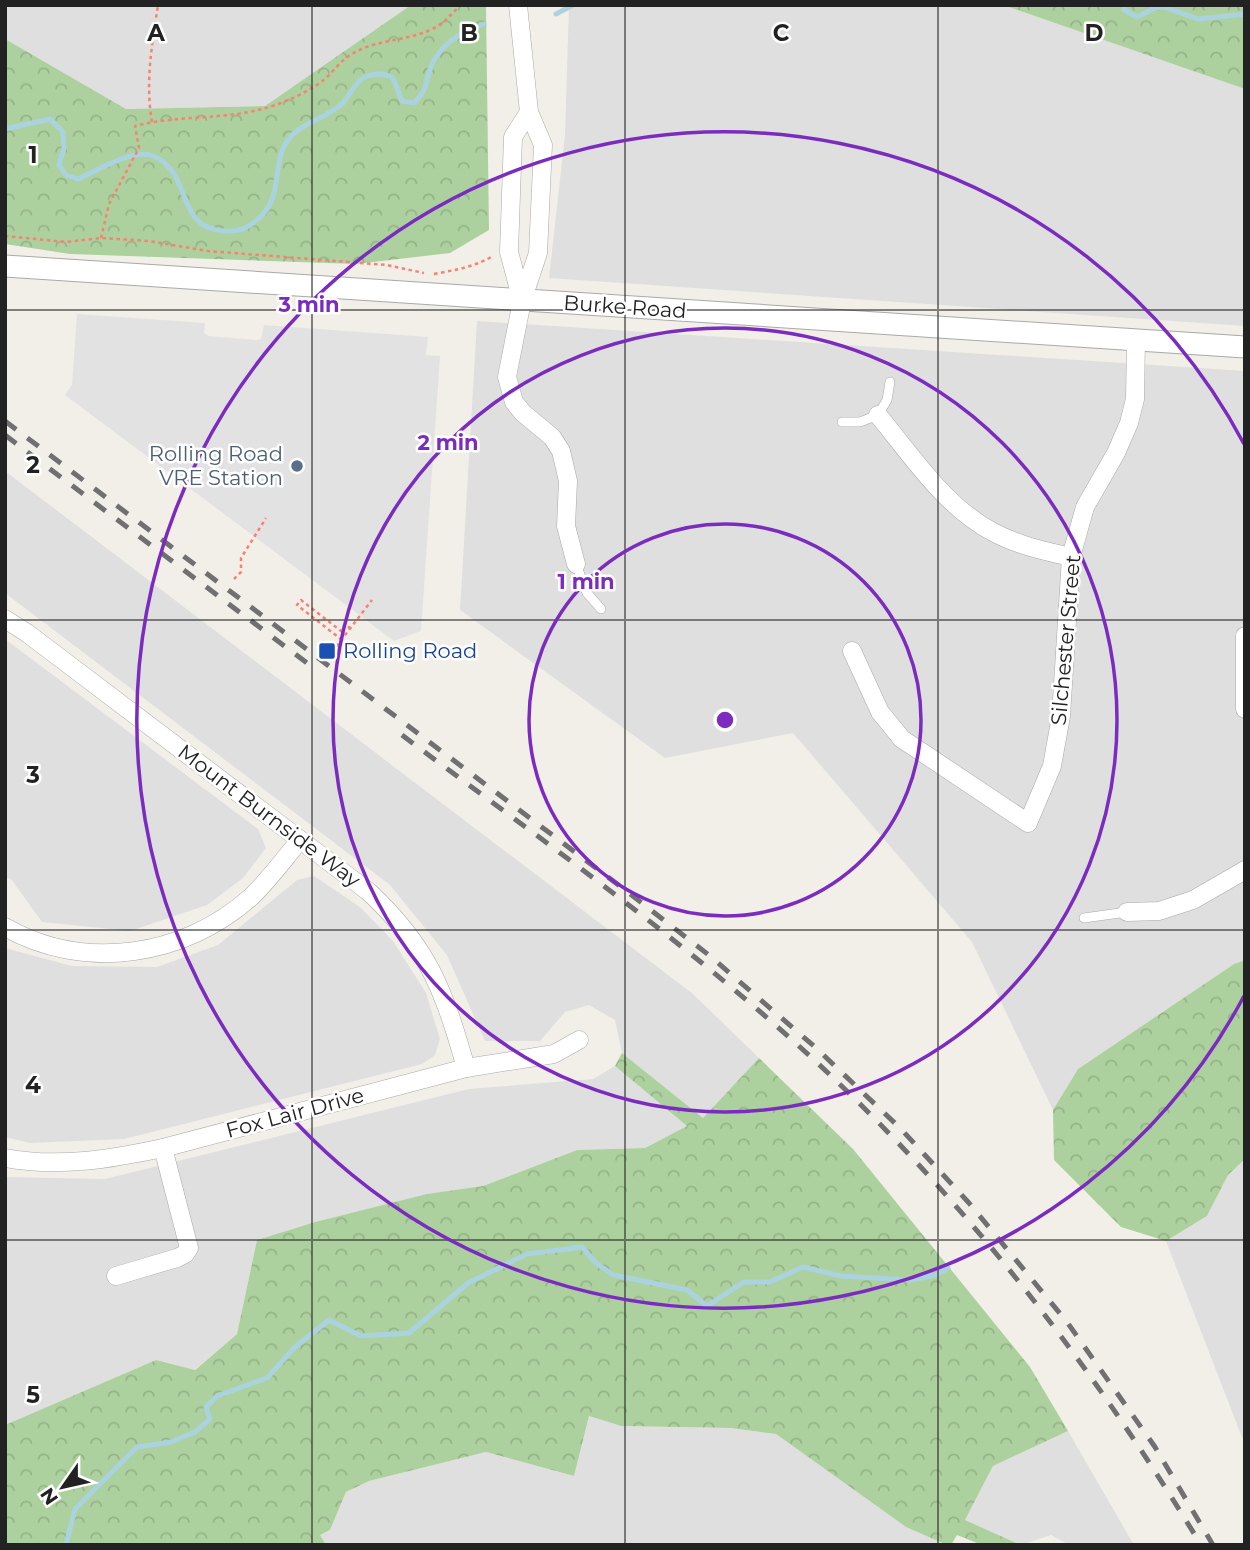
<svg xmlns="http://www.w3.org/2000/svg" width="1250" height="1550" font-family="Montserrat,sans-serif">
	<defs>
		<pattern id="forest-crowns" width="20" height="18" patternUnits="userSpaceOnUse" patternTransform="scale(1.75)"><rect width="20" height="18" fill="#add19e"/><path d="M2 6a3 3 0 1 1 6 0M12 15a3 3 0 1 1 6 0" fill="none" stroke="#95b388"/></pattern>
	</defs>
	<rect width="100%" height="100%" fill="#f2efe9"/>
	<g fill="#e0dfdf">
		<path d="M 5,5 L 411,5 L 265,106 L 126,109 L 6,41 Z"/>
		<path d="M 569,5 L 1003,5 L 1245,89 L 1245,326 L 549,278 L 565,135 Z"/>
		<path d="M 477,321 L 1245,371 L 1245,960 L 1234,964 L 1078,1069 L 1053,1110 L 972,942 L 793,733 L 665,758 L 460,610 Z"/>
		<path d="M 5,471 L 693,994 L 759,1058 L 704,1119 L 622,1053 L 615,1020 L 589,1005 L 565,1012 L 540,1041 L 485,1041 L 447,955 L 390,885 L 5,593 Z"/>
		<path d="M 5,639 L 258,829 L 266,848 L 243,878 L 207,905 L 130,931 L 42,922 L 11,879 L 5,878 Z"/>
		<path d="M 314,876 L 360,907 L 393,941 L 426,993 L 440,1039 L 435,1055 L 422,1064 L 124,1139 L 30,1143 L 5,1137 L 5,948 L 72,966 L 157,967 L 218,945 L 297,880 Z"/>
		<path d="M 615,1066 L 687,1126 L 645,1148 L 577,1150 L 483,1186 L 427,1195 L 315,1222 L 257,1240 L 237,1334 L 194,1370 L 156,1360 L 5,1425 L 5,1177 L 105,1179 L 469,1089 L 593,1079 Z"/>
		<path d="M 1245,1159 L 1245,1445 L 1166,1241 L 1207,1216 L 1228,1175 Z"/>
		<path d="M 589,1416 L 621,1426 L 731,1428 L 776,1434 L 906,1527 L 947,1545 L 326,1545 L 319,1535 L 330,1530 L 346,1492 L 369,1481 L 486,1452 L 574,1476 Z"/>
		<path d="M 1068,1431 L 1134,1545 L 1069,1545 L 1051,1535 L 1021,1545 L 965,1520 L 993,1466 Z"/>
	</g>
	<g fill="url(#forest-crowns)">
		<path d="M 411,5 L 486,6 L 489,230 L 450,253 L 356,264 L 70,254 L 5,244 L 5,39 L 126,109 L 265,106 Z"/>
		<path d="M 1003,5 L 1245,5 L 1245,89 Z"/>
		<path d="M 1245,960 L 1245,1159 L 1228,1175 L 1207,1216 L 1166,1241 L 1121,1227 L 1054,1160 L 1053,1110 L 1078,1069 L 1234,964 Z"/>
		<path d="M 622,1053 L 703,1118 L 759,1058 L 853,1149 L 1030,1367 L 1068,1431 L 993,1466 L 965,1520 L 1021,1545 L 982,1545 L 957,1535 L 951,1545 L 947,1545 L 906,1527 L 776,1434 L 731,1428 L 621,1426 L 589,1416 L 574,1476 L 486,1452 L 369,1481 L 346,1492 L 330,1530 L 320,1535 L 326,1545 L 302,1545 L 300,1543 L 291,1545 L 5,1545 L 5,1425 L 156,1360 L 195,1370 L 237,1334 L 257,1240 L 315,1222 L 427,1194 L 483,1186 L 577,1150 L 645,1148 L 687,1126 L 615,1066 Z"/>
	</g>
	<path fill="#e2e2e2" d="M 77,314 L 205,323 L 204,333 L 209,336 L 257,340 L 261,339 L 264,325 L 428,337 L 426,355 L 440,356 L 421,631 L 394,641 L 65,395 L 72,385 Z"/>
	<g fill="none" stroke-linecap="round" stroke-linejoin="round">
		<g stroke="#aad3df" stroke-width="5">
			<path d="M 1125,5 L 1124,10 L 1137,17 L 1155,8 L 1164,7 L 1198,19 L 1245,14"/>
			<path d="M 556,14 L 573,5"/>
			<path d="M 5,129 L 50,119 L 63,132 L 64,148 L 59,165 L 66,175 L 78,179 C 96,171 133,148 153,156 C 194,173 174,229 225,231 C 239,232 248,228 258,219 C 280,201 274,175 282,151 C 293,122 323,122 343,103 C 350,95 354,84 363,78 C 373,73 384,73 393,78 L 402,101 L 414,103 C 429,88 425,81 432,64 C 442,43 463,31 484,24"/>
			<path d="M 66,1545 L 75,1509 L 137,1447 L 171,1442 L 195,1432 L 210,1419 L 206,1407 L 217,1396 L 267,1378 L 295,1347 L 329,1320 L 361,1336 L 409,1333 L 468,1283 L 527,1254 L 582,1247 L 596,1263 L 613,1275 L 687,1290 L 707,1306 L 744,1282 L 770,1282 L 803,1267 L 841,1276 L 911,1280 L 936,1275 L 948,1268"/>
		</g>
		<defs>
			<g id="service">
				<path d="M 842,422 L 860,422 L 878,415 L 887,400 L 890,382"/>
				<path d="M 576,564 L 587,593 L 601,609"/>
				<path d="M 1084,918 L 1127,912"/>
			</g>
			<g id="minor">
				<path d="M 518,5 L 529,112 L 543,145 L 538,253 L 522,301 L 507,377 L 514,402 L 523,413 L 552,437 L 561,451 L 568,481 L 566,526 L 576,564"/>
				<path d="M 522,301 L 509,252 L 513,137 L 529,112"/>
				<path d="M 878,415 C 912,456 945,507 993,532 C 1017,545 1044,551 1071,557"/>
				<path d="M 5,619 L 27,633 L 369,892 C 429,948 444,991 466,1068"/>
				<path d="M 1245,636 L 1245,709"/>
				<path d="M 852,651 L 880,712 L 902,739 L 1028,823 L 1052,766 L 1061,716 L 1071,557 L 1085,507 L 1116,453 L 1129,423 L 1135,399 L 1136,339"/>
				<path d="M 1127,912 L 1159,911 L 1193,900 L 1245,870"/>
				<path d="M 5,927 C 84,972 184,957 251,897 C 269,880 284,859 300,840"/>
				<path d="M 5,1158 C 58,1168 111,1159 163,1148 L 466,1068 L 554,1054 L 579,1040"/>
				<path d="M 116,1276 L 177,1258 L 185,1254 L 189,1248 L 163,1148"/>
			</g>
			<path id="tertiary" d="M 5,266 L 1245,347"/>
		</defs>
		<use href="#service" stroke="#a9a9a9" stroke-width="10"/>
		<use href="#minor" stroke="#a9a9a9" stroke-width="19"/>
		<use href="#tertiary" stroke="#a9a9a9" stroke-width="23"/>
		<g stroke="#fa8072" stroke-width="2.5" stroke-dasharray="3.5 3.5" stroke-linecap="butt">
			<path d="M 152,122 C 145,82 152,45 158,5"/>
			<path d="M 5,236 L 66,242 L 101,238 L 149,241 L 208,251 L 387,265 L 424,273"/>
			<path d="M 101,238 L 109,204 L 139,148 L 135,126 C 177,115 221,120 262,109 C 282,104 309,92 325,79 C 334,71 341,60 352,54 C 374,40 404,41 428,31 C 443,25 450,15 461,5"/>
			<path d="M 434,274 C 455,270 474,267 493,256"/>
			<path d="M 234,579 L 241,572 L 241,558 L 266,518"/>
			<path d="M 342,640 L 297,605 L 301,600 L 341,631 L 345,624 L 351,629"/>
			<path d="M 332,652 L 372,600"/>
		</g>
		<use href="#service" stroke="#fff" stroke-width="9"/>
		<use href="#minor" stroke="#fff" stroke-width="18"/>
		<use href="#tertiary" stroke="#fff" stroke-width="21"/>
		<g stroke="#707070" stroke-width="5" stroke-dasharray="14 14" stroke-linecap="butt">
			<path d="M 5,421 L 629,893 L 710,956 L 815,1047 L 901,1129 L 969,1203 L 1067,1322 L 1155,1447 L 1213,1545"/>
			<path d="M 5,435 L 307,663"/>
			<path d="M 402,735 C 556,851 717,963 855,1099 C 990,1232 1103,1383 1201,1545"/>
		</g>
	</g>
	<path fill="none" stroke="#222" stroke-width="2" stroke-opacity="0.55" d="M 312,5 L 312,1545M 625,5 L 625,1545M 938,5 L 938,1545M 5,310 L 1245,310M 5,620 L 1245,620M 5,930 L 1245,930M 5,1240 L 1245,1240"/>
	<g fill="none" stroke="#7b2cbf" stroke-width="3.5">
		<circle cx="725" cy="720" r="196"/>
		<circle cx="725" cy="720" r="392"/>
		<path d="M1244 996A588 588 0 1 1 1244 444"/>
	</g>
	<circle fill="#5c6f8a" stroke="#fff" stroke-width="2.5" cx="297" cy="466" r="7"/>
	<rect fill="#1a4fb4" stroke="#fff" stroke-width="2.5" x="318" y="642" width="18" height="18" rx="3.5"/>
	<g text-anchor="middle" stroke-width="5" stroke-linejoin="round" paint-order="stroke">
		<g font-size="21" fill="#222" stroke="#fff">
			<text transform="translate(625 307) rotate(4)" y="7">Burke Road</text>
			<text transform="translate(1066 640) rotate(-85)" y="7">Silchester Street</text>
			<text transform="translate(269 816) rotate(37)" y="7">Mount Burnside Way</text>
			<text transform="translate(295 1113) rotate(-15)" y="7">Fox Lair Drive</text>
		</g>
		<g font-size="21" fill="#4e5e75" stroke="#fff" text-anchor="end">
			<text x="283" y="461">Rolling Road<tspan x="283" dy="24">VRE Station</tspan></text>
		</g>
		<g font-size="21" fill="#164399" stroke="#fff" text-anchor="start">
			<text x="343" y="658">Rolling Road</text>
		</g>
	</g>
	<g font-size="23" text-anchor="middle" font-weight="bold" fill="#222" stroke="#fff" stroke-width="5" stroke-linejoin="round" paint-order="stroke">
		<text x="156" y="41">A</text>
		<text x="469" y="41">B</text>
		<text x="781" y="41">C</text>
		<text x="1094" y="41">D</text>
		<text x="33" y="163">1</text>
		<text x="33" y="473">2</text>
		<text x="33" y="783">3</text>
		<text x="33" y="1093">4</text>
		<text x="33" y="1403">5</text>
	</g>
	<circle cx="725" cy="720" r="10" fill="#7b2cbf" stroke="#fff" stroke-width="3.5"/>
	<g font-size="21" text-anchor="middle" font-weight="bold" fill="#7b2cbf" stroke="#fff" stroke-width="5" stroke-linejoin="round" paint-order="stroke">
		<text x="309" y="312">3 min</text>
		<text x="448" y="450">2 min</text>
		<text x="586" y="589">1 min</text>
	</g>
	<rect width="1250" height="1550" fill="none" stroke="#222222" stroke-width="14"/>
	<g transform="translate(63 1487) rotate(236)" stroke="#ffffff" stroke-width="5" paint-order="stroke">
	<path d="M0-5L12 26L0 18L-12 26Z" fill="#222222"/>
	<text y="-10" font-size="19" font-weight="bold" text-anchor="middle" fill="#222222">N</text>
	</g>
</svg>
